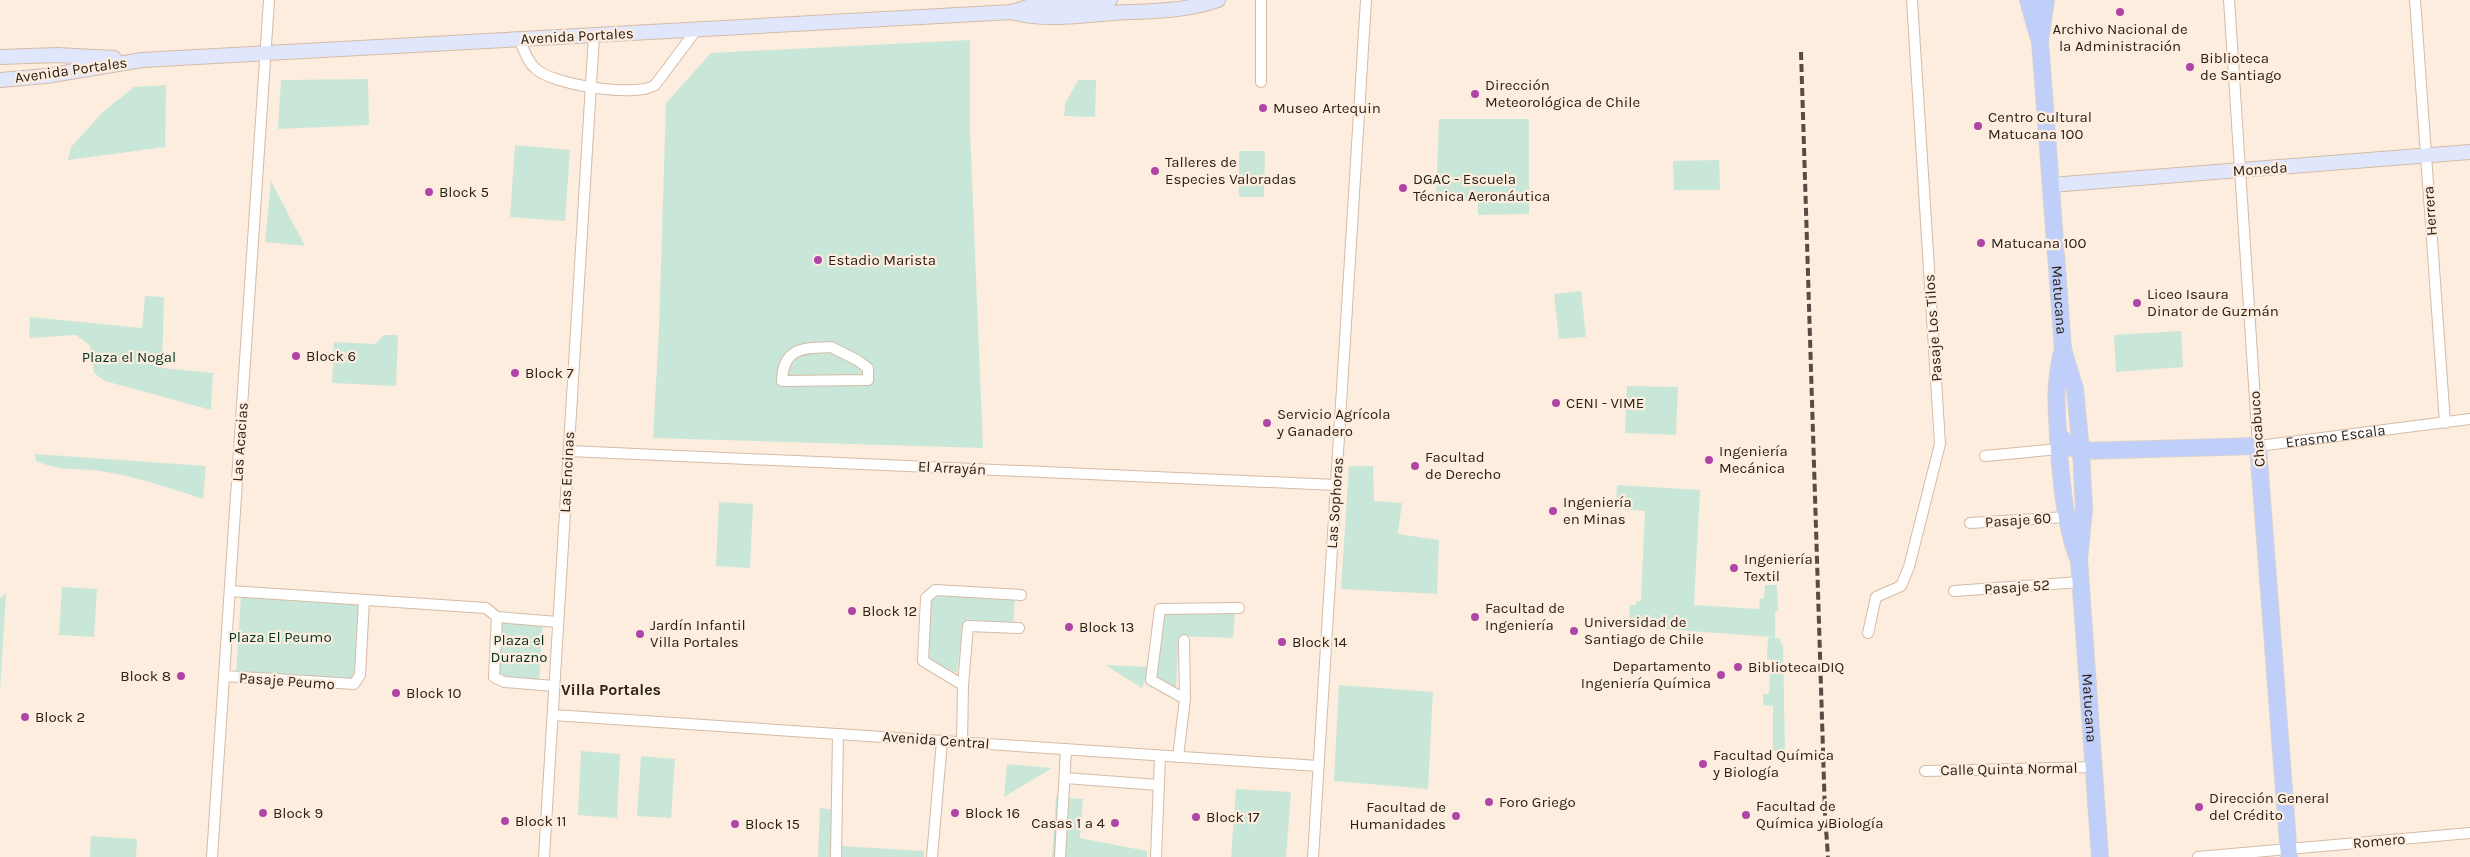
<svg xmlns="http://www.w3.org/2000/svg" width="2470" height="857" font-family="Karla,sans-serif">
	<rect width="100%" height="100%" fill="#fdeddf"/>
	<g fill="#c9e7d8">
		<path d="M 970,40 L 970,130 L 983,448 L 653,438 L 659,329 L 666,103 L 711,53 Z"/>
		<path d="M 368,79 L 369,125 L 278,129 L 281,80 Z"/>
		<path d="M 1078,80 L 1096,80 L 1095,117 L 1064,116 L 1065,104 Z"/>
		<path d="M 166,85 L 165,147 L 68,160 L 71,147 L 105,110 L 134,87 Z"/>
		<path d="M 1439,119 L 1529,119 L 1529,214 L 1478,215 L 1478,201 L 1436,200 Z"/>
		<path d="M 515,145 L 570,150 L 565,221 L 510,217 Z"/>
		<path d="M 1239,151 L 1265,151 L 1264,197 L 1239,197 Z"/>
		<path d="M 1719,160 L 1720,190 L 1674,190 L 1673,161 Z"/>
		<path d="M 271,181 L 305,246 L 265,242 Z"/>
		<path d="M 1581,291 L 1586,337 L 1559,339 L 1554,294 Z"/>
		<path d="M 145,296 L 164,297 L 162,368 L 213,373 L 211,410 L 105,381 L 94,373 L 90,345 L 76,335 L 29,338 L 30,317 L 142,328 Z"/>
		<path d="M 2181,331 L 2183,367 L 2116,372 L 2114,335 Z"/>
		<path d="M 384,335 L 398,335 L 396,386 L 332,383 L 334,342 L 375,344 Z"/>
		<path d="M 1627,386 L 1678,387 L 1676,435 L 1625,433 Z"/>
		<path d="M 35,454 L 206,466 L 203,499 C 169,488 136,476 100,471 C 75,468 60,471 36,461 Z"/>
		<path d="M 1349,466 L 1373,466 L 1374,501 L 1402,503 L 1398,534 L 1439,540 L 1437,594 L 1341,589 Z"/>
		<path d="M 1617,485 L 1700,490 L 1694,605 L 1759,609 L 1760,599 L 1764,598 L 1765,585 L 1777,585 L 1778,611 L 1775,611 L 1775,638 L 1779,638 L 1783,647 L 1785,752 L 1773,750 L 1773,706 L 1763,705 L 1763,694 L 1769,694 L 1771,660 L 1767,659 L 1768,638 L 1773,637 L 1662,629 L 1662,623 L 1634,622 L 1629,620 L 1630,605 L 1636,605 L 1636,601 L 1641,601 L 1645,511 L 1616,509 Z"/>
		<path d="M 719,502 L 753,504 L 750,568 L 716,566 Z"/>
		<path d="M 62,587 L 97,589 L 94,637 L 59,635 Z"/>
		<path d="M 6,593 L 0,691 L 0,598 Z"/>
		<path d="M 938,594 L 1015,599 L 1013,626 L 963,624 L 957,673 L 927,659 L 929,602 Z"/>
		<path d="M 241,595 L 356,603 L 361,609 L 357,674 L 350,681 L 236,674 Z"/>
		<path d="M 1154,609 L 1235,613 L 1233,638 L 1179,636 L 1176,689 L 1145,680 L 1142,688 L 1105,665 L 1151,667 Z"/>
		<path d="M 499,621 L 543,623 L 539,680 L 504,678 L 496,674 Z"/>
		<path d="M 1339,685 L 1433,692 L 1428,789 L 1334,781 Z"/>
		<path d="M 581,751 L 620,754 L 617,818 L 578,815 Z"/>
		<path d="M 641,756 L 675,759 L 671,818 L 637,816 Z"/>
		<path d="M 1007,764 L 1052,768 L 1004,797 Z"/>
		<path d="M 1236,789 L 1291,792 L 1286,857 L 1231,857 Z"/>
		<path d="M 1056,797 L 1083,799 L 1080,838 L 1147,851 L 1147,857 L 1052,857 Z"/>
		<path d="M 820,808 L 840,811 L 840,846 L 924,851 L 924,857 L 818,857 Z"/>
		<path d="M 91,836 L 137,839 L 136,857 L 90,857 Z"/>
	</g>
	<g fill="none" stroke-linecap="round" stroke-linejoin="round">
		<defs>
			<g id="street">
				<path id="s1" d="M 2229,0 L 2258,446 L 2470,419"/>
				<path d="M 2415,0 L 2445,423"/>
				<path d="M 519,39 C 524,49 527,62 536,69 C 553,85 637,98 655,85 L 697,29"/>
				<path d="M 1261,82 L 1261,0"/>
				<path d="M 831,347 L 857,360 L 868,368 L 868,380 L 782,381 C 783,347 804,348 831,347 Z"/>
				<path d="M 569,451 L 1336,485"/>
				<path d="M 1985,456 L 2059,449"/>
				<path d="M 1970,523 L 2066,517"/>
				<path d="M 230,591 L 486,608 L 497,617 L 558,622"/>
				<path d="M 1954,591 L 2080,582"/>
				<path d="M 497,617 L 494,677 L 504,682 L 554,686"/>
				<path d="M 1868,633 L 1876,597 L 1901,586 L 1909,567 L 1940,444 L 1912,0"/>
				<path d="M 224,676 L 354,684 L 360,675 L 364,600"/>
				<path d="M 963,685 L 923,661 L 926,598 L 935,590 L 1021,595"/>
				<path d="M 1185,699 L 1151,680 L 1160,609 L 1239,608"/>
				<path d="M 553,715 L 1318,766"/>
				<path d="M 962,742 L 963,685 L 968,626 L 1019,628"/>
				<path d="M 1178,757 L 1185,699 L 1184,640"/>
				<path d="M 1925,771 L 2093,767"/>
				<path d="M 1065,778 L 1158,785"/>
				<path d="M 212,857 L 269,0"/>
				<path d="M 544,857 L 594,35"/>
				<path d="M 836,857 L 838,734"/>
				<path d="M 932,857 L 942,741"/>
				<path d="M 1060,857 L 1066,749"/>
				<path d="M 1156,857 L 1160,756"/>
				<path d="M 1313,857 L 1366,0"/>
				<path d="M 2198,857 L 2470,833"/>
			</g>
			<g id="secondary">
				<path d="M 1012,12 L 1031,6 L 1110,0"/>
				<path d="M 0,57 L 57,55 L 114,58"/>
				<path d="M 0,80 L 46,76 L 142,60 L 1012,12 C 1044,21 1079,16 1112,13 C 1148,11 1184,12 1218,0"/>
				<path d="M 2051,185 L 2470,152"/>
			</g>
			<g id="primary">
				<path d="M 2028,0 L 2039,39"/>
				<path id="s2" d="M 2046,0 L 2040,41 L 2063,349 L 2075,389 L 2081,451 L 2084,509 L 2079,560 L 2100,857"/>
				<path d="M 2063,349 C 2053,383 2057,416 2059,451 C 2062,487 2065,522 2077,556"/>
				<path d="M 2058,434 L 2070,447 L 2081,451 L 2258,446 L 2289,857"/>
			</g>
		</defs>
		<use href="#street" stroke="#d5bba5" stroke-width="12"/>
		<use href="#secondary" stroke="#d5bba5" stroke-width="16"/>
		<use href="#primary" stroke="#d5d3d1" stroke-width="18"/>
		<use href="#street" stroke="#fff" stroke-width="10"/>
		<use href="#secondary" stroke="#e0e7fd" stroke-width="14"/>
		<use href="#primary" stroke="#c0cefa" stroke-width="16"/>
		<path stroke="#574c43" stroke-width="4" stroke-dasharray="8 4" stroke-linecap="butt" d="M 1801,52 L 1825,814 L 1828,857"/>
	</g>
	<g fill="#af45a7" stroke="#fdeddf" stroke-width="2">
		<circle cx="2120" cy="12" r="5"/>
		<circle cx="2190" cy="67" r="5"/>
		<circle cx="1475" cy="94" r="5"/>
		<circle cx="1263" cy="108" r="5"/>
		<circle cx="1978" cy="126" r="5"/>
		<circle cx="1155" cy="171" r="5"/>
		<circle cx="1403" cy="188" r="5"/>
		<circle cx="429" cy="192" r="5"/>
		<circle cx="1981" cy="243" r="5"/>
		<circle cx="818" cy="260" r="5"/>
		<circle cx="2137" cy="303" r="5"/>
		<circle cx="296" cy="356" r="5"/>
		<circle cx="515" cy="373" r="5"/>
		<circle cx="1556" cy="403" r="5"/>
		<circle cx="1267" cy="423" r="5"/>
		<circle cx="1709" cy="460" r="5"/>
		<circle cx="1415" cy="466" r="5"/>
		<circle cx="1553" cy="511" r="5"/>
		<circle cx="1734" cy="568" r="5"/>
		<circle cx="852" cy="611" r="5"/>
		<circle cx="1475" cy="617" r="5"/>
		<circle cx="1069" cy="627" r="5"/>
		<circle cx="1574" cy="631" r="5"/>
		<circle cx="640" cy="634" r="5"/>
		<circle cx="1282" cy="642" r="5"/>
		<circle cx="1738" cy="667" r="5"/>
		<circle cx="1721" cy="675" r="5"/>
		<circle cx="181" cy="676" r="5"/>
		<circle cx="396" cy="693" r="5"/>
		<circle cx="25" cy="717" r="5"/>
		<circle cx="1703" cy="764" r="5"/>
		<circle cx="1489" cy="802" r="5"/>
		<circle cx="2199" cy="807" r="5"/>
		<circle cx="263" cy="813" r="5"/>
		<circle cx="955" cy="813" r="5"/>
		<circle cx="1746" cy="815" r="5"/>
		<circle cx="1456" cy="816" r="5"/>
		<circle cx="1196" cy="817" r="5"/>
		<circle cx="505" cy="821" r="5"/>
		<circle cx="1115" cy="823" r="5"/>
		<circle cx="735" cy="824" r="5"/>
	</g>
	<g text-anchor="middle" stroke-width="4.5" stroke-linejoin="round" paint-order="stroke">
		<g font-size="15" fill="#2b2119" stroke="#fdeddf" text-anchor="start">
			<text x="2120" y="34" text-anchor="middle">Archivo Nacional de<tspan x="2120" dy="17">la Administración</tspan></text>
			<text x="2200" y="63">Biblioteca<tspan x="2200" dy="17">de Santiago</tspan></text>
			<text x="1485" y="90">Dirección<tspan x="1485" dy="17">Meteorológica de Chile</tspan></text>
			<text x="1273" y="113">Museo Artequin</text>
			<text x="1988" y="122">Centro Cultural<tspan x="1988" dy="17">Matucana 100</tspan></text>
			<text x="1165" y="167">Talleres de<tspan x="1165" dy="17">Especies Valoradas</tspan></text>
			<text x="1413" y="184">DGAC - Escuela<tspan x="1413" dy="17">Técnica Aeronáutica</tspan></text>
			<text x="439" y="197">Block 5</text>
			<text x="1991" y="248">Matucana 100</text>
			<text x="828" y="265">Estadio Marista</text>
			<text x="2147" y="299">Liceo Isaura<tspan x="2147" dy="17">Dinator de Guzmán</tspan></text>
			<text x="306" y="361">Block 6</text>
			<text x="525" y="378">Block 7</text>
			<text x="1566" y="408">CENI - VIME</text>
			<text x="1277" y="419">Servicio Agrícola<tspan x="1277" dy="17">y Ganadero</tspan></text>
			<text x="1719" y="456">Ingeniería<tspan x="1719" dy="17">Mecánica</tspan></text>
			<text x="1425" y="462">Facultad<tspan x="1425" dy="17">de Derecho</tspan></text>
			<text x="1563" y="507">Ingeniería<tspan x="1563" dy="17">en Minas</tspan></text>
			<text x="1744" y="564">Ingeniería<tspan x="1744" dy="17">Textil</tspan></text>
			<text x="1485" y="613">Facultad de<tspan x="1485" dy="17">Ingeniería</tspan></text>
			<text x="862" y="616">Block 12</text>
			<text x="1584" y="627">Universidad de<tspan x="1584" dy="17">Santiago de Chile</tspan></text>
			<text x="650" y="630">Jardín Infantil<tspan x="650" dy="17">Villa Portales</tspan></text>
			<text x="1079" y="632">Block 13</text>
			<text x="1292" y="647">Block 14</text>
			<text x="1711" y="671" text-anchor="end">Departamento<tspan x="1711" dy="17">Ingeniería Química</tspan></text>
			<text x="1748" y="672">Biblioteca DIQ</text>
			<text x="171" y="681" text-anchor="end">Block 8</text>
			<text x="406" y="698">Block 10</text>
			<text x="35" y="722">Block 2</text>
			<text x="1713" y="760">Facultad Química<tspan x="1713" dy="17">y Biología</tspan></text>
			<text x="2209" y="803">Dirección General<tspan x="2209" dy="17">del Crédito</tspan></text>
			<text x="1499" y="807">Foro Griego</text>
			<text x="1756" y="811">Facultad de<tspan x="1756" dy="17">Química y Biología</tspan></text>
			<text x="1446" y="812" text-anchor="end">Facultad de<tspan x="1446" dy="17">Humanidades</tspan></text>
			<text x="273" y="818">Block 9</text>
			<text x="965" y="818">Block 16</text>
			<text x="1206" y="822">Block 17</text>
			<text x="515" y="826">Block 11</text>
			<text x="1105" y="828" text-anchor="end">Casas 1 a 4</text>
			<text x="745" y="829">Block 15</text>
		</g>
		<g font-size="15" fill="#2b2119" stroke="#fdeddf">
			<text transform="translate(577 36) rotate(-3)" y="5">Avenida Portales</text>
			<text transform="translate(71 70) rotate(-8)" y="5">Avenida Portales</text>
			<text transform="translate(2260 169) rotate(-4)" y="5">Moneda</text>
			<text transform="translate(2430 211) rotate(-94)" y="5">Herrera</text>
			<text dy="5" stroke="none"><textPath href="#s2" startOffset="301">Matucana</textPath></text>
			<text transform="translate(1933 328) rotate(-94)" y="5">Pasaje Los Tilos</text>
			<text transform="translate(2257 429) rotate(-94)" y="5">Chacabuco</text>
			<text dy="5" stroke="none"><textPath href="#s1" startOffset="525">Erasmo Escala</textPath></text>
			<text transform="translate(240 442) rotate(-86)" y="5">Las Acacias</text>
			<text transform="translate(952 468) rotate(3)" y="5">El Arrayán</text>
			<text transform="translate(567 472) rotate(-87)" y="5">Las Encinas</text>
			<text transform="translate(1335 503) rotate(-86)" y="5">Las Sophoras</text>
			<text transform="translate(2018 520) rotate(-4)" y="5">Pasaje 60</text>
			<text transform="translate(2017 587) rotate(-4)" y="5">Pasaje 52</text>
			<text transform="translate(287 681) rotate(4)" y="5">Pasaje Peumo</text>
			<text dy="5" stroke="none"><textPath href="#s2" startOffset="712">Matucana</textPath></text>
			<text transform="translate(936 740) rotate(4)" y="5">Avenida Central</text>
			<text transform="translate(2009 769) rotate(-1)" y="5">Calle Quinta Normal</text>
			<text transform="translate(2379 841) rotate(-5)" y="5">Romero</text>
		</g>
		<g font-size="15" fill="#003523" stroke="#fdeddf">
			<text x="129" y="362">Plaza el Nogal</text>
			<text x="280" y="642">Plaza El Peumo</text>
			<text x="519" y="645">Plaza el<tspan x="519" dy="17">Durazno</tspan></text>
		</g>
		<g font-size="16" font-weight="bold" fill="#2b2119" stroke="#fdeddf">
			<text x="611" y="695">Villa Portales</text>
		</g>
	</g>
</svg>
